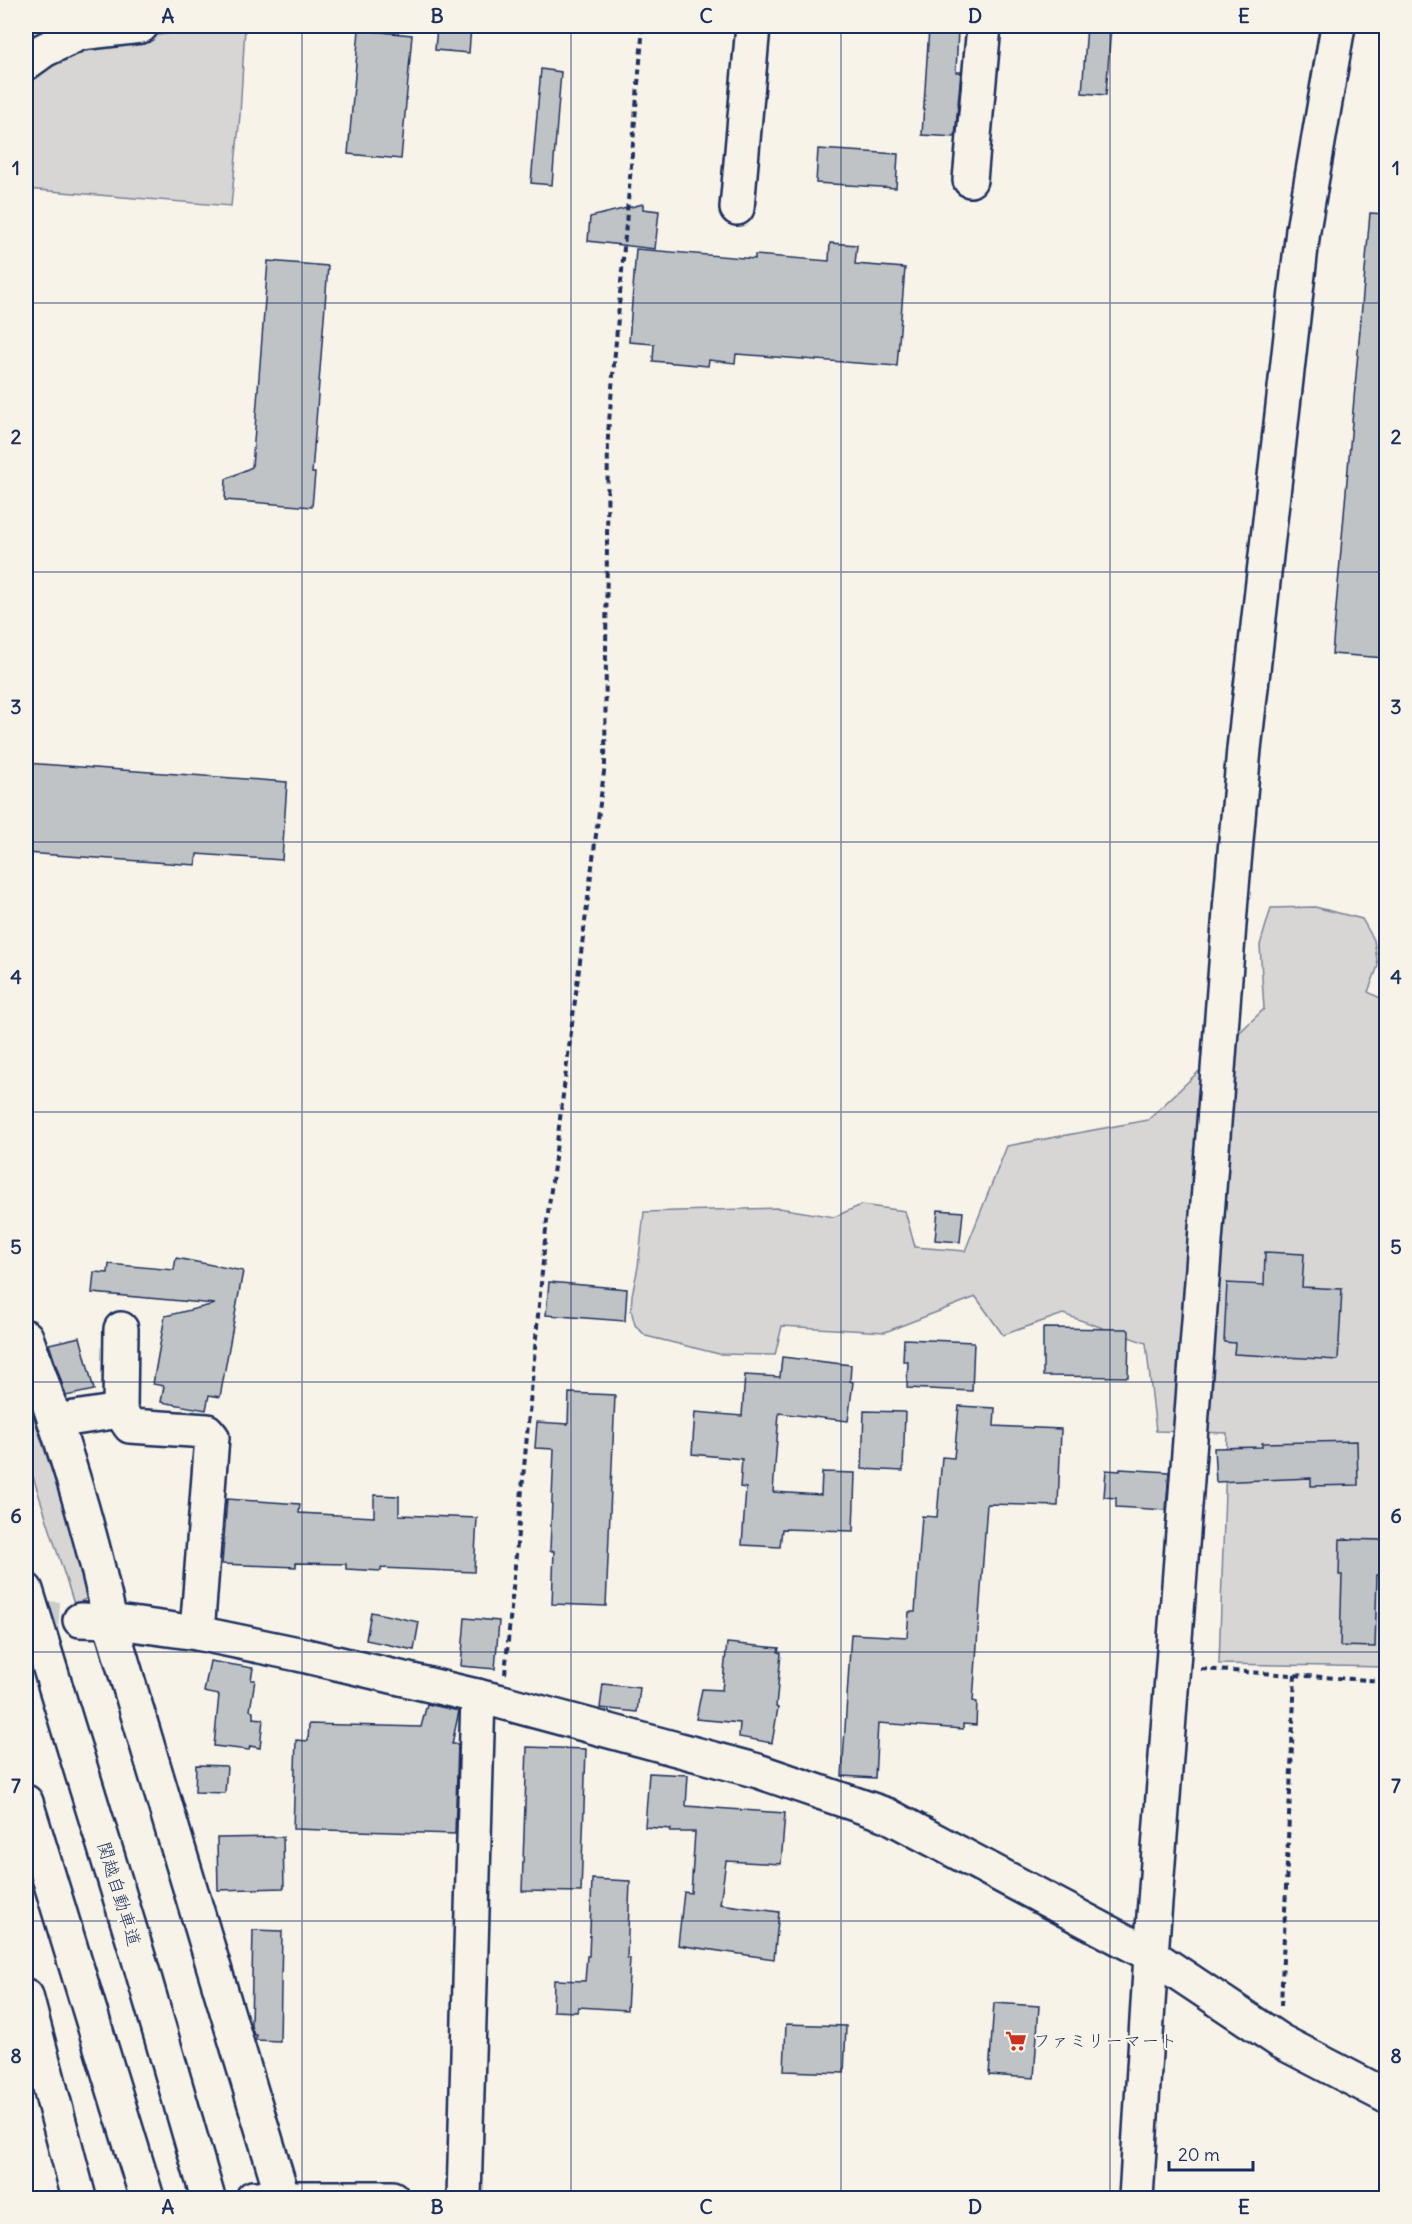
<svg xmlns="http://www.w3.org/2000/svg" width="1412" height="2224" font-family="Delius,'Klee One',sans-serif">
	<rect width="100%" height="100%" fill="#f7f3e8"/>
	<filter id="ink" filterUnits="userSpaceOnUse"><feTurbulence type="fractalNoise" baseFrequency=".0167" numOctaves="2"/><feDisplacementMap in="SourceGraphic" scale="12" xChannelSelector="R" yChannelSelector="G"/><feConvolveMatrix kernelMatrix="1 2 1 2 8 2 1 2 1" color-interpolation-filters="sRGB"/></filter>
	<g filter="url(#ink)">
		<g fill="#d7d6d4" stroke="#798299" stroke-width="1.5">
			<path d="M 221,26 L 245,26 L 240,115 L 231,206 L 26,189 L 26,75 L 96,44 Z"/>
			<path d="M 1315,907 L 1362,919 L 1374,940 L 1378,966 L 1368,992 L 1384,1000 L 1386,1006 L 1386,1667 L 1219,1664 L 1227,1433 L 1156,1431 L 1146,1343 L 1063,1314 L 1003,1335 L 976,1297 L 885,1332 L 782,1326 L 775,1355 L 719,1354 L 646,1336 L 635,1325 L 631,1310 L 632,1295 L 638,1267 L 644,1212 L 779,1208 L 834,1217 L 861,1205 L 905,1211 L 915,1247 L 965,1251 L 1007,1146 L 1148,1120 L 1264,1009 L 1260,945 L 1271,908 Z"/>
			<path d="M 26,1394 L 93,1596 L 74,1604 L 26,1455 Z"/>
		</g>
		<g fill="#c0c3c5" stroke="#1b2f5e" stroke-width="1.5">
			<path d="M 437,26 L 471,26 L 469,53 L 435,50 Z"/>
			<path d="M 931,26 L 956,26 L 955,29 L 958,29 L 956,72 L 961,72 L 955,137 L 922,135 L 929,28 Z"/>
			<path d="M 1087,26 L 1111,26 L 1106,95 L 1082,93 Z"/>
			<path d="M 359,30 L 412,35 L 401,159 L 348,154 Z"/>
			<path d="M 541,69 L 561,72 L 552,185 L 531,183 Z"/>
			<path d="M 818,149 L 898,154 L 896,188 L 816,183 Z"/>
			<path d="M 643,204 L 643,209 L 659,211 L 655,249 L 588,241 L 590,217 Z"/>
			<path d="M 1370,213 L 1386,214 L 1386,658 L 1332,654 Z"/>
			<path d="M 830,243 L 857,245 L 855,264 L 905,268 L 897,366 L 736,354 L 735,363 L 709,360 L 708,366 L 653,361 L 654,344 L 629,342 L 636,249 L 755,259 L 755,255 L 829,261 Z"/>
			<path d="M 268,261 L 328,266 L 312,473 L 315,473 L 312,507 L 225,500 L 226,479 L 252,467 Z"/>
			<path d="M 26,763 L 287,782 L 282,860 L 197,854 L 196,865 L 26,853 Z"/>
			<path d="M 938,1210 L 963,1212 L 960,1242 L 935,1240 Z"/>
			<path d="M 1265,1252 L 1304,1254 L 1302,1287 L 1342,1289 L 1338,1360 L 1234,1354 L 1235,1343 L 1224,1342 L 1227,1283 L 1264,1285 Z"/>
			<path d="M 176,1258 L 243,1271 L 220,1397 L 209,1395 L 206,1410 L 161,1402 L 164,1386 L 153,1384 L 165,1316 L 215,1304 L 92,1293 L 94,1272 L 108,1273 L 109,1264 L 174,1270 Z"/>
			<path d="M 549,1282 L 627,1289 L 625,1321 L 546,1315 Z"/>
			<path d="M 1043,1328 L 1127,1329 L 1129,1331 L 1128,1377 L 1043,1376 Z"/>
			<path d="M 80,1337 L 94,1390 L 66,1396 L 49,1344 Z"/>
			<path d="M 904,1339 L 974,1342 L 972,1391 L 907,1388 L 908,1361 L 903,1361 Z"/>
			<path d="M 782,1357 L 851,1365 L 850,1381 L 853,1382 L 848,1421 L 779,1413 L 773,1492 L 821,1495 L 822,1472 L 855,1473 L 853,1531 L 782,1529 L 780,1547 L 742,1545 L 746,1488 L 740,1487 L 742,1459 L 692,1454 L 695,1412 L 742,1416 L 745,1375 L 780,1377 Z"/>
			<path d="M 569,1393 L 615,1395 L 606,1606 L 552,1604 L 554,1551 L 550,1551 L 554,1449 L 535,1448 L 537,1422 L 568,1424 Z"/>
			<path d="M 959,1406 L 995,1408 L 994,1426 L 1061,1429 L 1058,1506 L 987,1504 L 973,1701 L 977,1702 L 976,1725 L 963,1724 L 963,1729 L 878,1723 L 875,1778 L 842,1776 L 851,1634 L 907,1637 L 909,1612 L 915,1612 L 922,1516 L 937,1517 L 942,1457 L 954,1458 Z"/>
			<path d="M 864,1411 L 905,1412 L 903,1471 L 862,1469 Z"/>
			<path d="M 1357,1441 L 1358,1485 L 1311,1486 L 1311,1478 L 1216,1482 L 1214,1448 L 1262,1447 L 1262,1443 Z"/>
			<path d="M 1120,1469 L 1169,1472 L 1166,1510 L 1116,1507 L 1116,1498 L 1104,1497 L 1106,1470 L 1120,1471 Z"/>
			<path d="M 374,1495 L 399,1496 L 399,1515 L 477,1518 L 474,1572 L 381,1568 L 381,1571 L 346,1569 L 346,1564 L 296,1563 L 296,1567 L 222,1564 L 227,1499 L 300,1504 L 299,1513 L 374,1517 Z"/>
			<path d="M 1340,1539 L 1383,1540 L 1383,1575 L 1377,1575 L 1375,1647 L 1340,1646 L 1342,1575 L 1339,1575 Z"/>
			<path d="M 371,1612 L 419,1622 L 414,1650 L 366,1640 Z"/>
			<path d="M 465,1618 L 499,1621 L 495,1669 L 461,1666 Z"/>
			<path d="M 727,1643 L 779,1648 L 778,1652 L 781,1653 L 776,1707 L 778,1708 L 772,1743 L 739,1737 L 740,1723 L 696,1719 L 702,1689 L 722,1690 Z"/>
			<path d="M 210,1661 L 253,1668 L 251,1680 L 255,1680 L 250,1710 L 253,1711 L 253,1718 L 263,1719 L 260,1748 L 250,1746 L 249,1750 L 214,1746 L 219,1695 L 204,1692 Z"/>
			<path d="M 603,1684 L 640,1688 L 637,1712 L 600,1708 Z"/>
			<path d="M 427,1704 L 459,1711 L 452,1744 L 458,1744 L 455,1834 L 293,1829 L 296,1740 L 308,1741 L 309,1724 L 421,1727 Z"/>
			<path d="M 527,1747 L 586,1749 L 581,1892 L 522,1891 Z"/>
			<path d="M 196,1765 L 227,1766 L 225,1793 L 195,1792 Z"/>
			<path d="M 649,1773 L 688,1775 L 686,1806 L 785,1813 L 781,1864 L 726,1861 L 720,1904 L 779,1912 L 774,1959 L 678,1945 L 684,1892 L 691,1893 L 695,1832 L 670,1832 L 671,1829 L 645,1827 Z"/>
			<path d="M 283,1837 L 284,1888 L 218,1890 L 217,1838 Z"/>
			<path d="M 592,1879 L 630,1881 L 627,1958 L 630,1958 L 627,2010 L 578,2007 L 577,2012 L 553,2011 L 554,1980 L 585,1981 L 587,1956 L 589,1956 Z"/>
			<path d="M 253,1930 L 282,1931 L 280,2041 L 256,2040 L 256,2035 L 254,2035 L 251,2026 Z"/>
			<path d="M 994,2003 L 1039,2006 L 1034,2078 L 989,2075 Z"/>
			<path d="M 786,2024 L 846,2026 L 844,2073 L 784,2071 Z"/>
		</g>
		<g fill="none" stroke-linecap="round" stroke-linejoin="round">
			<path stroke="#cbcccc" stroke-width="33" stroke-dasharray="33 16" stroke-linecap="butt" d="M 26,1616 L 80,1620"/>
			<defs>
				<g id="minor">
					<path d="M 1338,26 L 1303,230 L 1244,749 L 1231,898 L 1151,1955 L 1280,2041 L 1386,2096"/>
					<path d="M 26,63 L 44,50 L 80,33 L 141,26"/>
					<path d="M 970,180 L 984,26"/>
					<path d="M 737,208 L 753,26"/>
					<path d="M 121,1329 L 120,1411 L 130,1426 L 207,1431 L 212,1437 L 197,1633"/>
					<path d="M 26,1337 C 59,1430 90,1524 110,1621 L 283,2198"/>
					<path d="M 55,1421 L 120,1411"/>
					<path d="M 80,1620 L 110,1621 L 197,1633 L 298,1654 L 502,1702 L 758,1771 L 887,1815 L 1151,1955 L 1136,2198"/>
					<path d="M 26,1996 L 79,2198"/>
					<path d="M 253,2198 L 392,2198"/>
					<path d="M 464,2198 L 478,1696"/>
				</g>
				<g id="highway">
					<path d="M 26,1590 L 138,1956 L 208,2198"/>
					<path d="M 26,1802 L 147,2198"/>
				</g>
			</defs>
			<use href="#minor" stroke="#1b2f5e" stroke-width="38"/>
			<use href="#highway" stroke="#1b2f5e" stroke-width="38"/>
			<g stroke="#1b2f5e" stroke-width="4" stroke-dasharray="6 4.5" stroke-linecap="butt">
				<path d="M 1201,1669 L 1383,1681 L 1386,1679"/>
				<path d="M 505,1674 L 546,1229 L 605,764 L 608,434 L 643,26"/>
				<path d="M 1281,2006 L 1295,1674"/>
				<path d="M 1383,2059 L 1386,2015"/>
			</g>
			<use href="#minor" stroke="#f7f3e8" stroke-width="33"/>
			<use href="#highway" stroke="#f7f3e8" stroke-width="33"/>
		</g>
	</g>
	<path fill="none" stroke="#1b2f5e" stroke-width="1.5" stroke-opacity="0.55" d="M 302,26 L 302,2198M 571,26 L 571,2198M 841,26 L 841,2198M 1110,26 L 1110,2198M 26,303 L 1386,303M 26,572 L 1386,572M 26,842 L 1386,842M 26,1112 L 1386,1112M 26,1382 L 1386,1382M 26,1652 L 1386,1652M 26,1921 L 1386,1921"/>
	<defs>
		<symbol id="supermarket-bare" viewBox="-9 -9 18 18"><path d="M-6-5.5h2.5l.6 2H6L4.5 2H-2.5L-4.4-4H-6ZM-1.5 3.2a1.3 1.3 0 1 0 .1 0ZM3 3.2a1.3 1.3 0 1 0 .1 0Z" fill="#c8321e" stroke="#f7f3e8" stroke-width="2.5" paint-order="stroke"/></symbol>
	</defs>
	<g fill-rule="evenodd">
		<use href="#supermarket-bare" x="1001" y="2026" width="30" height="30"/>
	</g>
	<g text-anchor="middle" stroke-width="4.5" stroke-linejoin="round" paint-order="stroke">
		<g font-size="18" fill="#1b2f5e" stroke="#f7f3e8">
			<text transform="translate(119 1894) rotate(73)" y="6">関越自動車道</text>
		</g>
		<g font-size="18" fill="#1b2f5e" stroke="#f7f3e8" text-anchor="start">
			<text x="1033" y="2047">ファミリーマート</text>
		</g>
	</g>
	<rect width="1412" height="2224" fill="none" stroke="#f7f3e8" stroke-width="66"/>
	<path d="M1169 2161v9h84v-9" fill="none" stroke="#1b2f5e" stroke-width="3"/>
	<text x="1178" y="2161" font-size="18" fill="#1b2f5e" stroke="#f7f3e8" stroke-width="4.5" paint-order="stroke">20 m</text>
	<rect x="33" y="33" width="1346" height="2158" fill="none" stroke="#1b2f5e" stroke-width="2"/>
	<g font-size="20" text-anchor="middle" font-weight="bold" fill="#1b2f5e">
		<text x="168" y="23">A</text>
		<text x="437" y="23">B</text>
		<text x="706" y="23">C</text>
		<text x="975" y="23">D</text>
		<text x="1244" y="23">E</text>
		<text x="16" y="175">1</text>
		<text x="1396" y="175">1</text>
		<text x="16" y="444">2</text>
		<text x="1396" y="444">2</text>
		<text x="16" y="714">3</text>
		<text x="1396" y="714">3</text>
		<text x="16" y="984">4</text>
		<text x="1396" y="984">4</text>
		<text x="16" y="1254">5</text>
		<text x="1396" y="1254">5</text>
		<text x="16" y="1523">6</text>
		<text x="1396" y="1523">6</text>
		<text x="16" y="1793">7</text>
		<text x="1396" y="1793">7</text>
		<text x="16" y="2063">8</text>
		<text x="1396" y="2063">8</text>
		<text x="168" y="2214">A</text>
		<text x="437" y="2214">B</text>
		<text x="706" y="2214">C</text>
		<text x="975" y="2214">D</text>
		<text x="1244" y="2214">E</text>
	</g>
</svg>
